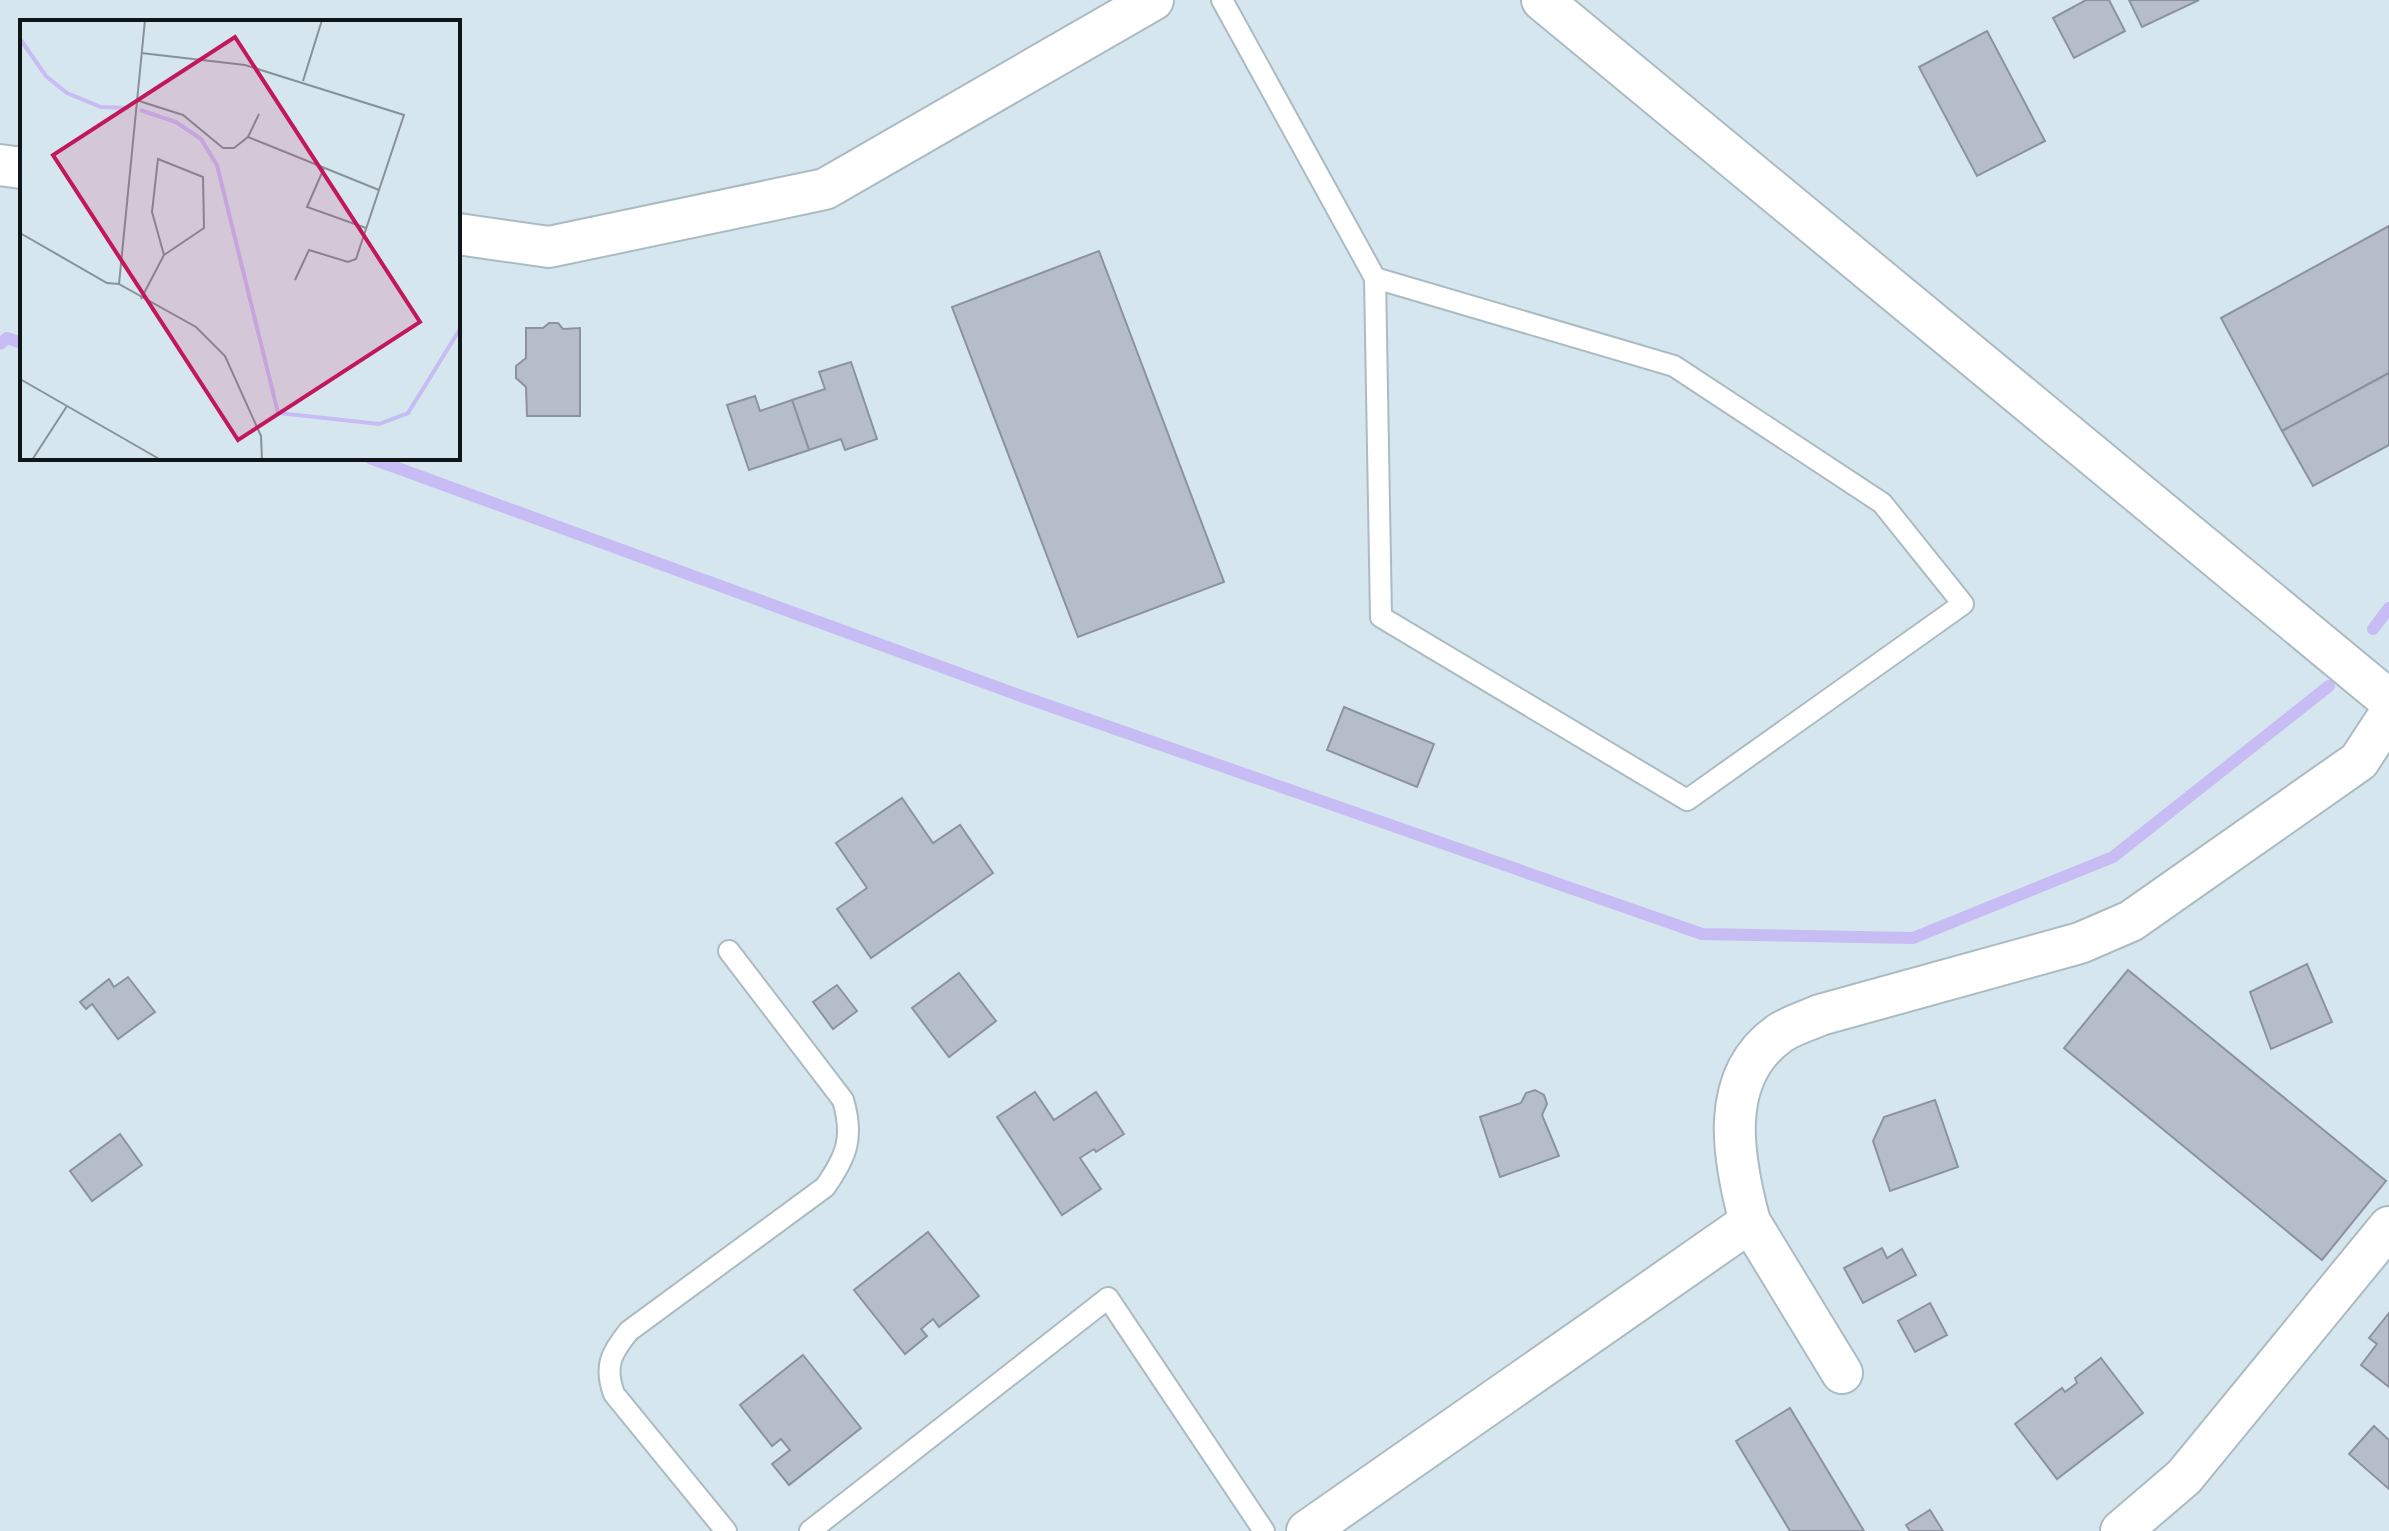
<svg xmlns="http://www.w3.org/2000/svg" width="2389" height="1531" font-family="Figtree,sans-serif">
	<rect width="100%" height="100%" fill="#d6e6ee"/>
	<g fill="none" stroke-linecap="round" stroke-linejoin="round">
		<g stroke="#c7bcf4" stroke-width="12">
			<path d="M 0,344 L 7,338 L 22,343"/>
			<path d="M 370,458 L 1024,697 L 1702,934 L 1913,938 L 2113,857 L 2329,686"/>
			<path d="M 2373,629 L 2389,608"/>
		</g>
	</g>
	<g fill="#b5bdca" stroke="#8c939f" stroke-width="2">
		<path d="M 2086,0 L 2109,0 L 2125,31 L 2074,58 L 2053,18 Z"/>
		<path d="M 2129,0 L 2199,0 L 2142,27 Z"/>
		<path d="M 1987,31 L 2045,141 L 1977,176 L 1919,67 Z"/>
		<path d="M 2389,226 L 2389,373 L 2282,431 L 2221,318 Z"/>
		<path d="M 1099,251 L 1224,582 L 1078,637 L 952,307 Z"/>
		<path d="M 549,323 L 558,323 L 563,329 L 580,328 L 580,416 L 527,416 L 526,387 L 516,378 L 516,366 L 526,358 L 526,328 L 543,328 Z"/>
		<path d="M 851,362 L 877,439 L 845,450 L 841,439 L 809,450 L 792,400 L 825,389 L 819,372 Z"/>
		<path d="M 2389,373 L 2389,445 L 2313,486 L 2282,431 Z"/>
		<path d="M 755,396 L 760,411 L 792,400 L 809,450 L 749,470 L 727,405 Z"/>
		<path d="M 1344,707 L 1434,744 L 1417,787 L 1327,750 Z"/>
		<path d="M 902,798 L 933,843 L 960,825 L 993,873 L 871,958 L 837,909 L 867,888 L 836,843 Z"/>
		<path d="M 2307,964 L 2332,1022 L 2271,1049 L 2250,992 Z"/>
		<path d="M 2128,970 L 2386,1181 L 2322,1260 L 2064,1048 Z"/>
		<path d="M 959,973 L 996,1021 L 949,1057 L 912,1008 Z"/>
		<path d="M 128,977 L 155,1012 L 118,1039 L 92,1004 L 86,1009 L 80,1002 L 109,979 L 114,987 Z"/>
		<path d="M 837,985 L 857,1011 L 833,1029 L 813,1002 Z"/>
		<path d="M 1535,1090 L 1544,1095 L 1547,1104 L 1542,1115 L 1559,1156 L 1500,1177 L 1480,1117 L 1521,1103 L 1526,1093 Z"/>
		<path d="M 1035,1092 L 1054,1120 L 1096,1092 L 1124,1134 L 1096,1152 L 1094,1149 L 1080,1158 L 1101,1189 L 1062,1215 L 997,1117 Z"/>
		<path d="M 1935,1100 L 1958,1167 L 1890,1191 L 1873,1141 L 1884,1117 Z"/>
		<path d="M 120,1134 L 142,1165 L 92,1201 L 70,1171 Z"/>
		<path d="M 928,1232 L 979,1296 L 939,1327 L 933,1319 L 921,1329 L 927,1336 L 905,1354 L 854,1290 Z"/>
		<path d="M 1882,1248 L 1887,1258 L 1902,1249 L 1916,1275 L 1863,1303 L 1844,1268 Z"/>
		<path d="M 1930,1303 L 1947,1335 L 1915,1352 L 1898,1321 Z"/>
		<path d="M 2389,1313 L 2389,1387 L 2361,1365 L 2377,1344 L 2369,1338 Z"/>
		<path d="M 803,1355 L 861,1428 L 789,1485 L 772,1464 L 790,1450 L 781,1439 L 772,1446 L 740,1405 Z"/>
		<path d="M 2101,1358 L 2143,1413 L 2057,1479 L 2015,1424 L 2062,1388 L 2065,1392 L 2077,1383 L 2075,1378 Z"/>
		<path d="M 1790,1408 L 1864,1531 L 1790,1531 L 1736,1441 Z"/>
		<path d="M 2374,1426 L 2389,1440 L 2389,1489 L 2349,1454 Z"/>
		<path d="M 1930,1510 L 1943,1531 L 1910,1531 L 1906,1525 Z"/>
	</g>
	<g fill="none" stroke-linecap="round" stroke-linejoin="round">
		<defs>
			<g id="lane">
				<path d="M 1222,0 L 1375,278 L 1381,617 L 1687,800 L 1963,604 L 1882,503 L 1674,366 L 1375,278"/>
				<path d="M 726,1531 L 614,1394 C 604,1366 611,1353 629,1331 L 825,1187 C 847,1156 854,1137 843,1100 L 729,951"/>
				<path d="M 810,1531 L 1108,1298 L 1264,1531"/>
			</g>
			<g id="street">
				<path d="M 1542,0 L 2389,700"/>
				<path d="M 0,165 L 22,168"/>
				<path d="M 458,234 L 549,247 L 825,189 L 1153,0"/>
				<path d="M 1750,1222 L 1842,1373"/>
				<path d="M 1307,1531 L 1750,1222 C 1733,1159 1717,1077 1780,1033 C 1792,1025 1807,1021 1820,1015 L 2080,943 L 2131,921 L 2359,761 L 2389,715"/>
				<path d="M 2121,1531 L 2184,1477 L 2389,1227"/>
			</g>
		</defs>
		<use href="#lane" stroke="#abbbc3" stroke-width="24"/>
		<use href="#street" stroke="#abbbc3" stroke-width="44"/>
		<use href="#lane" stroke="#fff" stroke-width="20"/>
		<use href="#street" stroke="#fff" stroke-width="40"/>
	</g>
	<g transform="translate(20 20)">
		<rect width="440" height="440" fill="#d6e6ee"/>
		<path fill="none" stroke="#c7bcf4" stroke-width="4" d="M 0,19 L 26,56 L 47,73 L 81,87 L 109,88M 120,90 L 156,102 L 181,119 L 197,145 L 258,393 L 359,404 L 388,393 L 440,309"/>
		<path fill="none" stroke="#879298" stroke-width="2" d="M 125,0 L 99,264 L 176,307 L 205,336 L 241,416 L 242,440M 121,33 L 225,45 L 384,95 L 336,239 L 328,242 L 289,230 L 275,260M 283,61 L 302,0M 116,80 L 163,95 L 203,128 L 214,128 L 228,117 L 359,170M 228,117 L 239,94M 304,148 L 287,187 L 346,208M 0,213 L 87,263 L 99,264M 121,279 L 144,235 L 132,192 L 138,139 L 183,157 L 184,208 L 144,235M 0,359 L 141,440M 12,440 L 47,386"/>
		<path fill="#c2185b" fill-opacity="0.15" stroke="#c2185b" stroke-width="4" d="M 215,17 L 400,302 L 218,420 L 33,135 Z"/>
		<rect width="440" height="440" fill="none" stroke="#101518" stroke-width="4"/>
	</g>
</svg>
